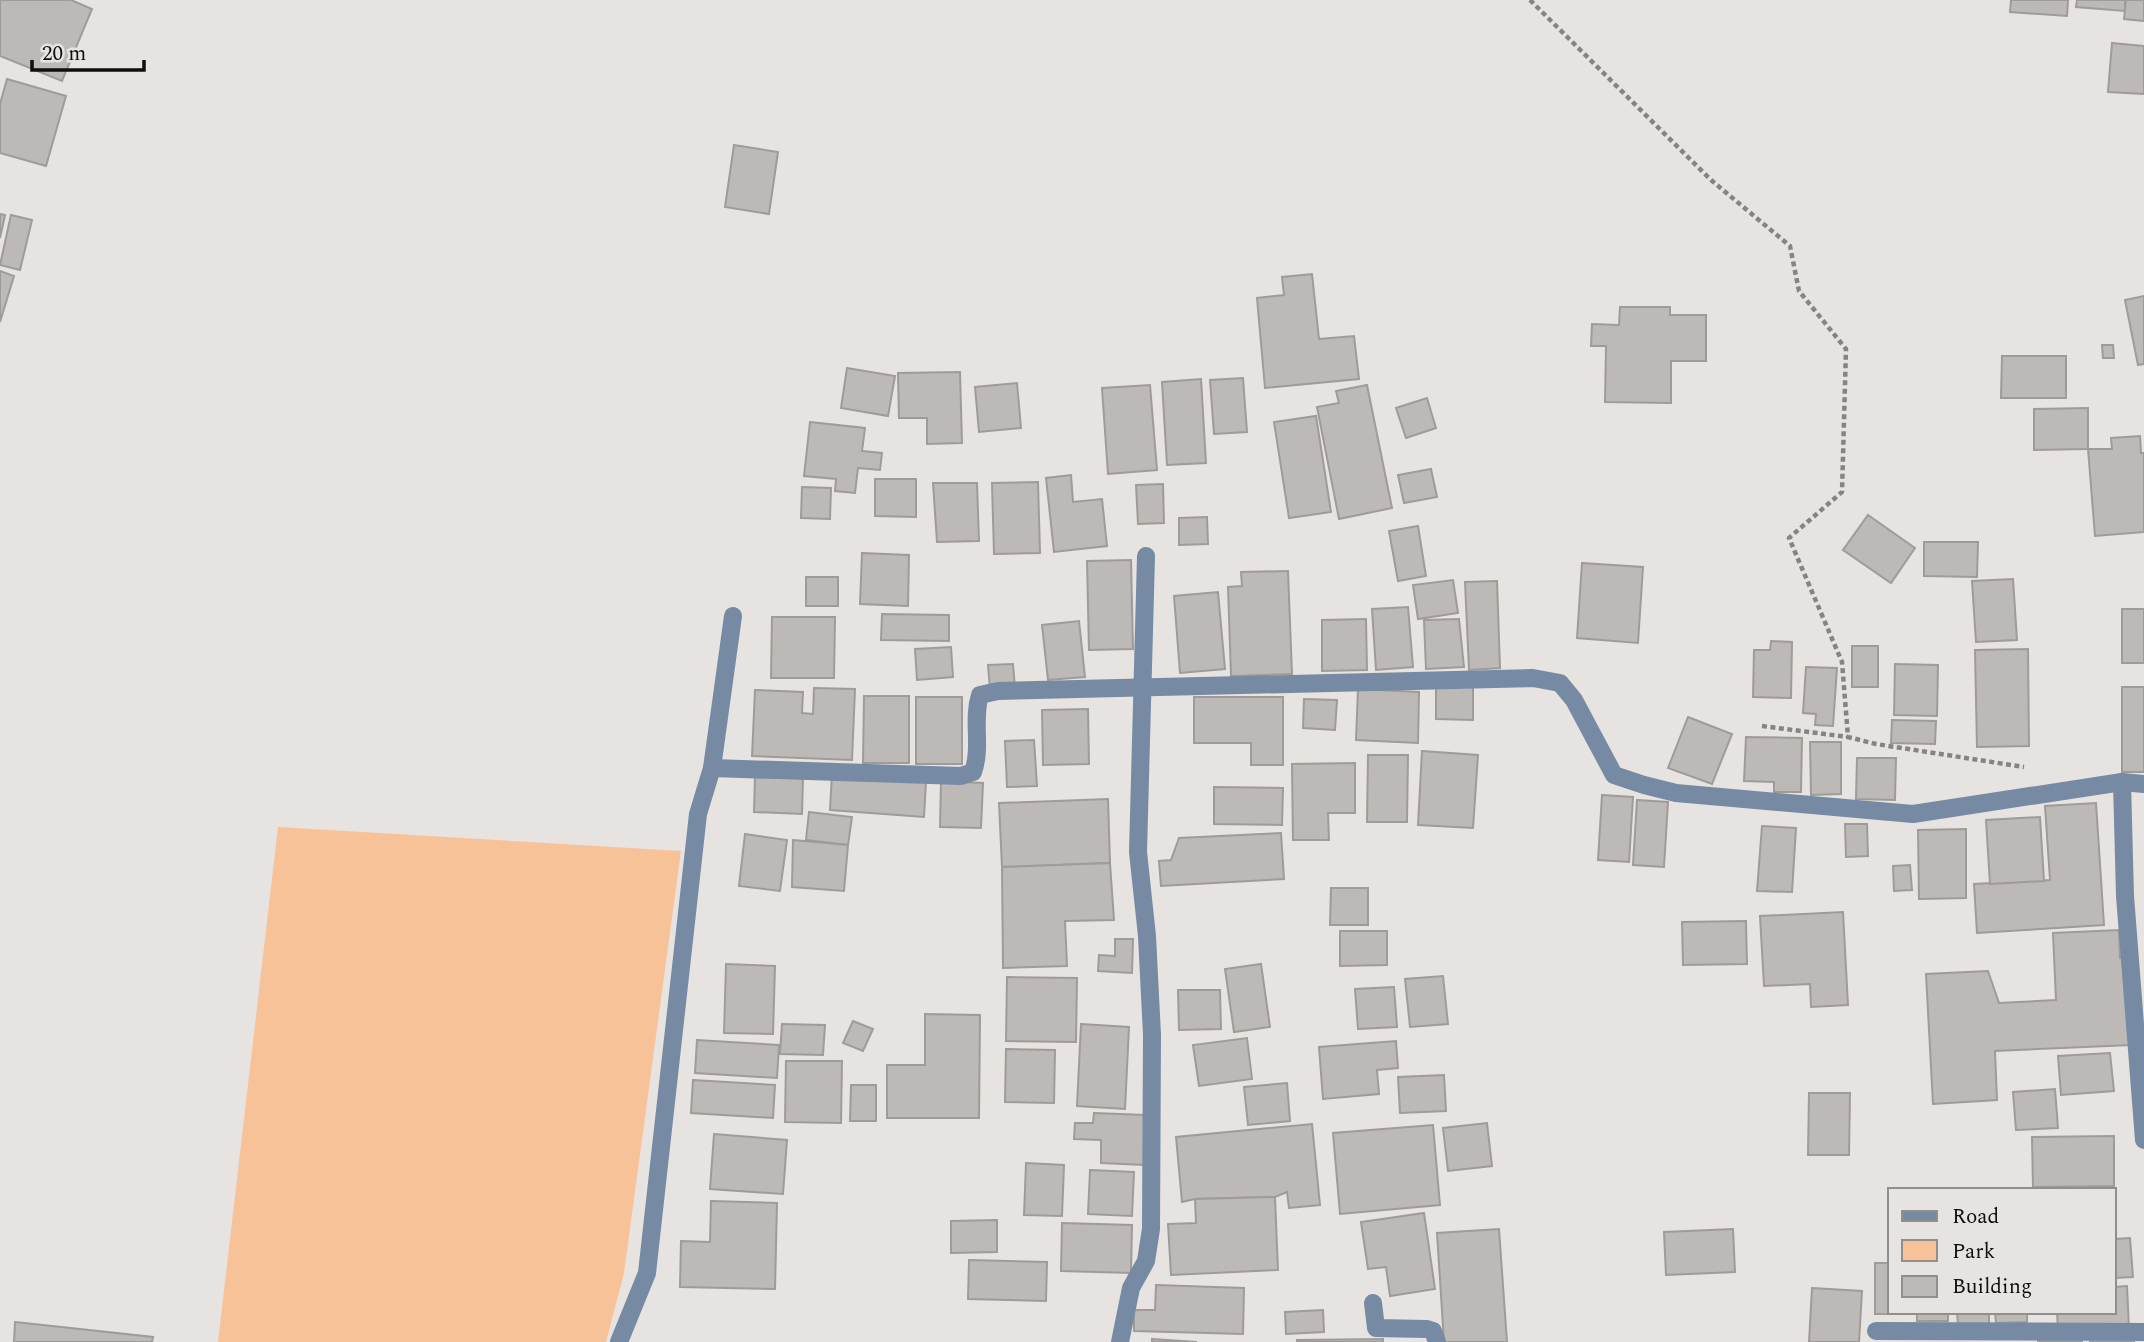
<svg xmlns="http://www.w3.org/2000/svg" width="2144" height="1342" font-family="Spectral,serif">
	<rect width="100%" height="100%" fill="#e7e3e0"/>
	<path fill="#f8c299" d="M 278,827 L 681,851 L 624,1273 L 606,1342 L 218,1342 Z"/>
	<g fill="#bdb9b7" stroke="#9f9b98" stroke-width="2">
		<path d="M 0,0 L 71,0 L 92,9 L 62,81 L 0,56 Z"/>
		<path d="M 2011,0 L 2068,0 L 2067,16 L 2010,12 Z"/>
		<path d="M 2077,0 L 2125,0 L 2125,11 L 2076,7 Z"/>
		<path d="M 2126,0 L 2144,0 L 2144,21 L 2124,19 Z"/>
		<path d="M 2112,43 L 2144,46 L 2144,94 L 2108,92 Z"/>
		<path d="M 7,79 L 66,96 L 46,166 L 0,153 L 0,104 Z"/>
		<path d="M 734,145 L 778,152 L 769,214 L 725,207 Z"/>
		<path d="M 0,214 L 5,215 L 0,238 Z"/>
		<path d="M 11,215 L 32,220 L 20,270 L 0,265 Z"/>
		<path d="M 0,271 L 14,276 L 0,322 Z"/>
		<path d="M 1312,274 L 1319,339 L 1354,336 L 1359,379 L 1265,388 L 1257,298 L 1284,295 L 1282,277 Z"/>
		<path d="M 2144,296 L 2144,364 L 2138,365 L 2125,300 Z"/>
		<path d="M 1620,307 L 1670,307 L 1670,315 L 1706,315 L 1706,361 L 1671,361 L 1671,403 L 1605,402 L 1606,346 L 1591,346 L 1592,324 L 1619,325 Z"/>
		<path d="M 2102,345 L 2113,345 L 2114,358 L 2103,358 Z"/>
		<path d="M 2002,356 L 2066,356 L 2066,398 L 2001,398 Z"/>
		<path d="M 847,368 L 895,376 L 888,416 L 841,408 Z"/>
		<path d="M 960,372 L 962,443 L 927,444 L 927,418 L 899,418 L 898,373 Z"/>
		<path d="M 1243,378 L 1247,432 L 1214,434 L 1210,380 Z"/>
		<path d="M 1201,379 L 1206,463 L 1167,465 L 1162,382 Z"/>
		<path d="M 1017,383 L 1021,428 L 979,432 L 975,387 Z"/>
		<path d="M 1150,385 L 1157,470 L 1108,474 L 1102,388 Z"/>
		<path d="M 1367,385 L 1392,508 L 1339,519 L 1317,407 L 1339,403 L 1336,391 Z"/>
		<path d="M 1427,398 L 1436,428 L 1406,438 L 1396,408 Z"/>
		<path d="M 2088,408 L 2088,449 L 2034,450 L 2034,409 Z"/>
		<path d="M 1316,416 L 1331,512 L 1289,518 L 1274,422 Z"/>
		<path d="M 810,422 L 865,428 L 862,451 L 882,453 L 880,470 L 858,468 L 855,493 L 835,491 L 836,479 L 804,476 Z"/>
		<path d="M 2140,436 L 2141,453 L 2144,453 L 2144,532 L 2095,536 L 2088,449 L 2112,449 L 2111,438 Z"/>
		<path d="M 1431,469 L 1437,497 L 1404,503 L 1398,475 Z"/>
		<path d="M 1071,475 L 1073,502 L 1102,499 L 1107,546 L 1054,552 L 1046,478 Z"/>
		<path d="M 875,479 L 916,479 L 916,517 L 875,516 Z"/>
		<path d="M 1038,482 L 1040,553 L 994,554 L 992,483 Z"/>
		<path d="M 933,483 L 977,483 L 979,541 L 937,542 Z"/>
		<path d="M 1163,484 L 1164,523 L 1138,524 L 1136,485 Z"/>
		<path d="M 802,487 L 831,488 L 830,519 L 801,518 Z"/>
		<path d="M 1868,515 L 1915,548 L 1891,583 L 1843,550 Z"/>
		<path d="M 1207,517 L 1208,544 L 1179,545 L 1179,518 Z"/>
		<path d="M 1418,526 L 1426,576 L 1398,581 L 1389,531 Z"/>
		<path d="M 1924,542 L 1978,542 L 1977,577 L 1924,576 Z"/>
		<path d="M 862,553 L 909,555 L 908,606 L 860,604 Z"/>
		<path d="M 1131,560 L 1133,649 L 1089,650 L 1087,561 Z"/>
		<path d="M 1582,563 L 1643,567 L 1638,643 L 1577,638 Z"/>
		<path d="M 1288,571 L 1292,674 L 1231,676 L 1228,587 L 1242,586 L 1241,572 Z"/>
		<rect x="806" y="577" width="32" height="29"/>
		<path d="M 2013,579 L 2017,640 L 1976,642 L 1972,581 Z"/>
		<path d="M 1453,580 L 1458,613 L 1418,619 L 1413,585 Z"/>
		<path d="M 1497,581 L 1500,668 L 1469,670 L 1465,582 Z"/>
		<path d="M 1218,592 L 1225,669 L 1180,673 L 1174,596 Z"/>
		<path d="M 1408,607 L 1413,667 L 1376,670 L 1372,609 Z"/>
		<rect x="2122" y="609" width="22" height="54"/>
		<path d="M 882,614 L 949,615 L 949,641 L 881,640 Z"/>
		<path d="M 772,617 L 835,617 L 834,678 L 771,678 Z"/>
		<path d="M 1366,619 L 1367,670 L 1322,671 L 1322,620 Z"/>
		<path d="M 1459,619 L 1464,667 L 1426,669 L 1424,620 Z"/>
		<path d="M 1079,621 L 1085,677 L 1048,680 L 1042,625 Z"/>
		<path d="M 1771,641 L 1792,642 L 1791,698 L 1753,697 L 1754,650 L 1770,650 Z"/>
		<rect x="1852" y="646" width="26" height="41"/>
		<path d="M 951,647 L 953,677 L 917,680 L 915,649 Z"/>
		<path d="M 2028,649 L 2029,746 L 1977,747 L 1975,650 Z"/>
		<path d="M 1013,664 L 1015,688 L 990,689 L 988,665 Z"/>
		<path d="M 1895,664 L 1938,665 L 1937,716 L 1894,715 Z"/>
		<path d="M 1806,667 L 1837,668 L 1833,726 L 1815,725 L 1816,714 L 1803,713 Z"/>
		<path d="M 1436,686 L 1473,686 L 1473,720 L 1436,719 Z"/>
		<rect x="2122" y="687" width="22" height="85"/>
		<path d="M 814,688 L 855,689 L 852,760 L 752,756 L 755,690 L 803,692 L 802,713 L 813,714 Z"/>
		<path d="M 1358,689 L 1419,692 L 1418,743 L 1356,740 Z"/>
		<path d="M 864,696 L 909,696 L 909,763 L 863,763 Z"/>
		<rect x="916" y="697" width="46" height="67"/>
		<path d="M 1194,697 L 1283,697 L 1283,765 L 1251,765 L 1251,743 L 1194,743 Z"/>
		<path d="M 1304,699 L 1337,700 L 1335,730 L 1303,728 Z"/>
		<path d="M 1088,709 L 1089,764 L 1043,765 L 1042,710 Z"/>
		<path d="M 1688,717 L 1732,734 L 1712,784 L 1668,768 Z"/>
		<path d="M 1892,720 L 1936,721 L 1935,744 L 1891,743 Z"/>
		<path d="M 1746,737 L 1802,738 L 1801,792 L 1774,792 L 1774,782 L 1744,781 Z"/>
		<path d="M 1034,740 L 1037,786 L 1007,787 L 1005,741 Z"/>
		<path d="M 1810,742 L 1841,742 L 1841,794 L 1811,795 Z"/>
		<path d="M 1422,751 L 1478,755 L 1473,828 L 1418,825 Z"/>
		<path d="M 1368,755 L 1408,755 L 1407,822 L 1367,822 Z"/>
		<path d="M 1857,758 L 1896,758 L 1895,800 L 1856,799 Z"/>
		<path d="M 1355,763 L 1355,813 L 1328,813 L 1329,840 L 1293,840 L 1292,764 Z"/>
		<path d="M 832,774 L 926,782 L 924,817 L 830,810 Z"/>
		<path d="M 755,776 L 803,777 L 802,814 L 754,812 Z"/>
		<path d="M 941,781 L 983,783 L 981,828 L 940,827 Z"/>
		<path d="M 1214,787 L 1283,788 L 1282,825 L 1214,824 Z"/>
		<path d="M 1602,795 L 1633,797 L 1629,862 L 1598,860 Z"/>
		<path d="M 1108,799 L 1110,863 L 1002,867 L 999,803 Z"/>
		<path d="M 1637,800 L 1668,802 L 1664,867 L 1633,865 Z"/>
		<path d="M 2096,803 L 2104,925 L 1977,933 L 1974,884 L 2050,880 L 2045,806 Z"/>
		<path d="M 809,812 L 852,817 L 848,845 L 806,840 Z"/>
		<path d="M 2040,817 L 2044,881 L 1990,884 L 1986,820 Z"/>
		<path d="M 1845,824 L 1867,824 L 1868,856 L 1846,857 Z"/>
		<path d="M 1762,826 L 1796,828 L 1792,892 L 1757,891 Z"/>
		<path d="M 1966,829 L 1966,898 L 1919,899 L 1918,830 Z"/>
		<path d="M 1281,833 L 1284,879 L 1161,886 L 1159,861 L 1171,860 L 1179,838 Z"/>
		<path d="M 745,834 L 787,840 L 780,891 L 739,886 Z"/>
		<path d="M 793,840 L 848,845 L 844,891 L 792,887 Z"/>
		<path d="M 1110,863 L 1114,920 L 1065,921 L 1067,966 L 1003,968 L 1002,867 Z"/>
		<path d="M 1910,865 L 1912,890 L 1894,891 L 1893,866 Z"/>
		<path d="M 1331,888 L 1368,888 L 1368,925 L 1330,925 Z"/>
		<path d="M 1843,912 L 1848,1005 L 1811,1007 L 1810,984 L 1764,986 L 1760,916 Z"/>
		<path d="M 1746,921 L 1747,964 L 1683,965 L 1682,922 Z"/>
		<path d="M 2119,930 L 2120,958 L 2127,958 L 2131,1045 L 1995,1051 L 1997,1100 L 1933,1104 L 1926,974 L 1988,971 L 1999,1003 L 2056,1000 L 2053,933 Z"/>
		<path d="M 1340,931 L 1387,931 L 1387,965 L 1340,966 Z"/>
		<path d="M 1115,939 L 1133,939 L 1132,973 L 1098,971 L 1099,955 L 1115,956 Z"/>
		<path d="M 726,964 L 775,966 L 773,1034 L 724,1033 Z"/>
		<path d="M 1261,964 L 1270,1027 L 1234,1032 L 1225,969 Z"/>
		<path d="M 1443,976 L 1448,1024 L 1410,1027 L 1405,979 Z"/>
		<path d="M 1007,977 L 1077,978 L 1076,1042 L 1006,1041 Z"/>
		<path d="M 1394,987 L 1397,1027 L 1358,1029 L 1355,989 Z"/>
		<path d="M 1178,990 L 1220,990 L 1221,1029 L 1179,1030 Z"/>
		<path d="M 925,1014 L 980,1015 L 979,1118 L 887,1118 L 887,1065 L 925,1065 Z"/>
		<path d="M 853,1021 L 873,1029 L 863,1051 L 843,1043 Z"/>
		<path d="M 782,1024 L 825,1025 L 823,1055 L 780,1054 Z"/>
		<path d="M 1081,1024 L 1129,1027 L 1125,1109 L 1077,1106 Z"/>
		<path d="M 1247,1038 L 1252,1079 L 1199,1086 L 1193,1045 Z"/>
		<path d="M 697,1040 L 779,1045 L 777,1078 L 695,1073 Z"/>
		<path d="M 1396,1041 L 1398,1068 L 1377,1070 L 1379,1094 L 1323,1099 L 1319,1047 Z"/>
		<path d="M 1006,1049 L 1055,1050 L 1054,1103 L 1005,1102 Z"/>
		<path d="M 2110,1053 L 2114,1091 L 2061,1095 L 2058,1056 Z"/>
		<path d="M 786,1061 L 842,1061 L 841,1123 L 785,1122 Z"/>
		<path d="M 1444,1075 L 1446,1111 L 1400,1113 L 1398,1077 Z"/>
		<path d="M 693,1080 L 775,1085 L 773,1118 L 691,1113 Z"/>
		<path d="M 1287,1083 L 1290,1121 L 1248,1125 L 1244,1087 Z"/>
		<path d="M 851,1085 L 876,1085 L 876,1121 L 850,1121 Z"/>
		<path d="M 2055,1089 L 2058,1128 L 2016,1130 L 2013,1092 Z"/>
		<path d="M 1809,1093 L 1850,1093 L 1849,1155 L 1808,1155 Z"/>
		<path d="M 1094,1113 L 1145,1115 L 1144,1165 L 1101,1163 L 1101,1140 L 1074,1139 L 1075,1123 L 1093,1123 Z"/>
		<path d="M 1487,1123 L 1492,1166 L 1448,1171 L 1443,1128 Z"/>
		<path d="M 1312,1124 L 1320,1205 L 1289,1208 L 1287,1192 L 1275,1197 L 1195,1199 L 1182,1202 L 1176,1137 Z"/>
		<path d="M 1433,1125 L 1440,1205 L 1340,1214 L 1333,1133 Z"/>
		<path d="M 714,1134 L 787,1140 L 783,1194 L 710,1189 Z"/>
		<path d="M 2114,1136 L 2114,1186 L 2033,1187 L 2032,1137 Z"/>
		<path d="M 1026,1163 L 1064,1165 L 1062,1216 L 1024,1215 Z"/>
		<path d="M 1090,1170 L 1134,1172 L 1132,1216 L 1088,1214 Z"/>
		<path d="M 1275,1197 L 1278,1270 L 1171,1275 L 1168,1224 L 1196,1223 L 1195,1199 Z"/>
		<path d="M 711,1201 L 777,1203 L 775,1289 L 680,1287 L 681,1241 L 710,1242 Z"/>
		<path d="M 1424,1213 L 1435,1289 L 1390,1296 L 1386,1267 L 1368,1269 L 1361,1222 Z"/>
		<path d="M 997,1220 L 997,1252 L 951,1253 L 951,1221 Z"/>
		<path d="M 1062,1223 L 1132,1225 L 1131,1273 L 1061,1271 Z"/>
		<path d="M 1499,1229 L 1507,1342 L 1444,1342 L 1437,1233 Z"/>
		<path d="M 1733,1229 L 1735,1272 L 1666,1275 L 1664,1232 Z"/>
		<path d="M 2130,1238 L 2133,1277 L 2114,1278 L 2114,1239 Z"/>
		<path d="M 969,1260 L 1047,1262 L 1046,1301 L 968,1299 Z"/>
		<path d="M 1875,1263 L 1890,1263 L 1890,1312 L 1910,1312 L 1910,1314 L 1875,1314 Z"/>
		<path d="M 1156,1285 L 1244,1288 L 1243,1334 L 1134,1331 L 1134,1310 L 1155,1310 Z"/>
		<path d="M 2127,1286 L 2129,1328 L 2058,1330 L 2057,1312 L 2114,1312 L 2114,1287 Z"/>
		<path d="M 1812,1288 L 1862,1291 L 1859,1342 L 1809,1342 Z"/>
		<path d="M 1323,1310 L 1324,1332 L 1286,1334 L 1285,1312 Z"/>
		<rect x="1917" y="1312" width="31" height="9"/>
		<path d="M 1957,1312 L 1989,1312 L 1989,1324 L 1958,1325 Z"/>
		<path d="M 1995,1312 L 2027,1312 L 2027,1322 L 1996,1323 Z"/>
		<path d="M 15,1322 L 153,1337 L 152,1342 L 14,1342 Z"/>
		<path d="M 2134,1338 L 2134,1342 L 2090,1342 L 2090,1339 Z"/>
		<path d="M 1152,1339 L 1197,1342 L 1152,1342 Z"/>
		<path d="M 1383,1339 L 1383,1342 L 1297,1342 L 1297,1340 Z"/>
		<rect x="2038" y="1341" width="44" height="1"/>
	</g>
	<g fill="none" stroke-linecap="round" stroke-linejoin="round">
		<g stroke="#868381" stroke-width="4.5" stroke-dasharray="5 3.5" stroke-linecap="butt">
			<path d="M 1530,0 L 1711,180 L 1790,246 L 1799,291 L 1846,349 L 1842,492 L 1789,538 L 1842,662 L 1848,737 L 1876,744 L 2024,767"/>
			<path d="M 1762,726 L 1848,737"/>
		</g>
		<g stroke="#768aa4" stroke-width="18">
			<path d="M 712,768 L 961,776 L 973,772 C 982,747 972,720 980,695 L 998,691 L 1533,678 L 1560,683 L 1574,700 L 1614,775 L 1644,785 L 1676,793 L 1913,814 L 2122,782 L 2144,784"/>
			<path d="M 2122,782 L 2125,896 L 2144,1140"/>
			<path d="M 1373,1303 L 1376,1328 L 1427,1329 L 1433,1331 L 1437,1342"/>
			<path d="M 1876,1331 L 2144,1332"/>
			<path d="M 619,1342 L 647,1273 L 698,814 L 712,768 L 733,616"/>
			<path d="M 1120,1342 L 1131,1288 L 1146,1261 L 1151,1229 L 1152,1035 L 1147,936 L 1138,852 L 1146,556"/>
		</g>
	</g>
	<rect x="1888" y="1188" width="228" height="126" fill="#e7e3e0" stroke="#918e8c" stroke-width="2"/>
	<rect x="1902" y="1211" width="35" height="10" fill="#768aa4" stroke="#918e8c" stroke-width="2"/>
	<text x="1952" y="1223" font-size="21" fill="#0f0e0d">Road</text>
	<rect x="1902" y="1240" width="35" height="21" fill="#f8c299" stroke="#918e8c" stroke-width="2"/>
	<text x="1952" y="1258" font-size="21" fill="#0f0e0d">Park</text>
	<rect x="1902" y="1276" width="35" height="21" fill="#bdb9b7" stroke="#918e8c" stroke-width="2"/>
	<text x="1952" y="1293" font-size="21" fill="#0f0e0d">Building</text>
	<path d="M32 60v10h112v-10" fill="none" stroke="#0f0e0d" stroke-width="3.5"/>
	<text x="42" y="60" font-size="21" fill="#0f0e0d" stroke="#e7e3e0" stroke-width="5" paint-order="stroke">20 m</text>
</svg>
